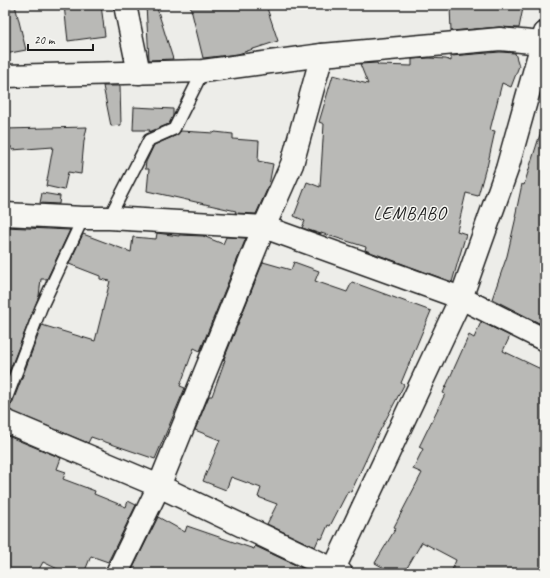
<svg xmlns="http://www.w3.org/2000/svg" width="550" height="578" font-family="Caveat,sans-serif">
	<rect width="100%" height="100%" fill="#edede9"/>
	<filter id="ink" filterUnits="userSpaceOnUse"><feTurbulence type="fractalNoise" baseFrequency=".025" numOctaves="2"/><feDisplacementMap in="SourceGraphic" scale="8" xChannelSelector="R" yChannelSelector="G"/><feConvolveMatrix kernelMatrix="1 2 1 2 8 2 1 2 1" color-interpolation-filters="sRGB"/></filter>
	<g filter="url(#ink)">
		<g fill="#b9b9b6" stroke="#1c1c1c">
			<path d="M 5,5 L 15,5 L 26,50 L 5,54 Z"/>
			<path d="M 64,5 L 101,5 L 105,36 L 68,41 Z"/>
			<path d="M 146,5 L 156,5 L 173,59 L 149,60 Z"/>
			<path d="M 190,5 L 266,5 L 278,41 L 238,54 L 203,58 Z"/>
			<path d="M 511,5 L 523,8 L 519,28 L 499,27 L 451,31 L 450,6 Z"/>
			<path d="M 500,52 L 515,53 L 519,66 L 511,87 L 502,83 L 490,130 L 495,131 L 487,167 L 486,167 L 478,196 L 466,193 L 457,231 L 466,234 L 452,282 L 365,250 L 366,247 L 321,233 L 321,234 L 302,228 L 305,221 L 294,216 L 307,182 L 320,187 L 324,124 L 319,122 L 333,75 L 368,84 L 360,64 L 377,63 L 378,65 L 412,66 L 412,59 L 429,58 L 446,59 L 451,61 L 451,56 Z"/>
			<path d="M 103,86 L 120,86 L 121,125 L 111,126 Z"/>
			<path d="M 134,107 L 173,109 L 173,116 L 169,124 L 149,132 L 150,130 L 133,130 Z"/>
			<path d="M 87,127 L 84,141 L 81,174 L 68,172 L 64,190 L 46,186 L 53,147 L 12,150 L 12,147 L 5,148 L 5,129 Z"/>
			<path d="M 181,131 L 214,133 L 215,132 L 233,134 L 233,139 L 259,141 L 258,161 L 273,164 L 269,185 L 256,214 L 235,213 L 236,211 L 147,191 L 149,169 L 145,169 L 146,162 L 154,145 L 177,135 Z"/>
			<path d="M 541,131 L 545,132 L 545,326 L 492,299 L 507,256 L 516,217 L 515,217 L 522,184 L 524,185 Z"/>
			<path d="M 42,193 L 60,196 L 59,204 L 40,203 Z"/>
			<path d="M 5,227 L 70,230 L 47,279 L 41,279 L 39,296 L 5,382 Z"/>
			<path d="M 157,233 L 179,236 L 179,235 L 203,236 L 223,244 L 226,237 L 246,238 L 200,351 L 194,348 L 180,386 L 185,388 L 155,459 L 91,437 L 88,443 L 6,409 L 12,404 L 42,325 L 95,341 L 110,281 L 100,279 L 100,276 L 69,264 L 83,234 L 131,252 L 133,237 L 156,239 Z"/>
			<path d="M 263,262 L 291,270 L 294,262 L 319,271 L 315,281 L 347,292 L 352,282 L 431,311 L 401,383 L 404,385 L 375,440 L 351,492 L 348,491 L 330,526 L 328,525 L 322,539 L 319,538 L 315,547 L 267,524 L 277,504 L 258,497 L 261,488 L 231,477 L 226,490 L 203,481 L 220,440 L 195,430 L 209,396 L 212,396 L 225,360 L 224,359 Z"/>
			<path d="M 481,322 L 510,336 L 503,351 L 545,371 L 545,573 L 451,573 L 456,560 L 422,542 L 404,573 L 393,573 L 375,563 L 396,528 L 394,527 L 422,473 L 413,469 L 423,449 L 419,447 L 445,394 L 443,393 L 469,335 L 474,338 Z"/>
			<path d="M 5,435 L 61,458 L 57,469 L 66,472 L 63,479 L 95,491 L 94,494 L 126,507 L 128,501 L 136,505 L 108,562 L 91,556 L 84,573 L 66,573 L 43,562 L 37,573 L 5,573 Z"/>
			<path d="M 158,517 L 185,532 L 187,526 L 254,549 L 255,546 L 304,569 L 301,573 L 132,573 L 131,572 Z"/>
		</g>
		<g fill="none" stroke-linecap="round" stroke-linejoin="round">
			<defs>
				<g id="lane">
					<path d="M 109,218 L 149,140 L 174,129 L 203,71"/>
					<path d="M 5,402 L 41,308 L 83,218"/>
				</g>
				<g id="street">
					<path d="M 125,5 L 139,73"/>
					<path d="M 5,76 L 203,71 L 322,55 L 500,39 L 542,43"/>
					<path d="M 5,214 L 83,218 L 109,218 L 264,227 L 461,298 L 545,340"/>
					<path d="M 5,421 L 159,486 L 341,573"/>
					<path d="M 117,573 L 159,486 L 264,227 L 292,164 L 322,55"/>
				</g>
				<path id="secondary" d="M 332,573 L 461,298 L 507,169 L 545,33"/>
			</defs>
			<use href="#lane" stroke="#1c1c1c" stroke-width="14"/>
			<use href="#street" stroke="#1c1c1c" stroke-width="25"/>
			<use href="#secondary" stroke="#1c1c1c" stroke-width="25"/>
			<use href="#lane" stroke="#f6f6f2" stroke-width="11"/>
			<use href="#street" stroke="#f6f6f2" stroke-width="22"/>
			<use href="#secondary" stroke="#f6f6f2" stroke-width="22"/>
		</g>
	</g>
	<g text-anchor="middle" stroke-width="3" stroke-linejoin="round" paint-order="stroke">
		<g font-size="18" letter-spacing="1" fill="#1c1c1c" stroke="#f6f6f2">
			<text x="410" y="219">LEMBABO</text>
		</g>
	</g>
	<rect width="550" height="578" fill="none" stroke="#f6f6f2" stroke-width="20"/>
	<rect x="10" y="10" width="530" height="558" fill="none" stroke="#1c1c1c" stroke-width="1.5" filter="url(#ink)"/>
	<path d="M28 44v6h65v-6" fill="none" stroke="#1c1c1c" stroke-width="2"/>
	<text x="34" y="44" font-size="12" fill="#1c1c1c" stroke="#f6f6f2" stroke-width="3" paint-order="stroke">20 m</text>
</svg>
